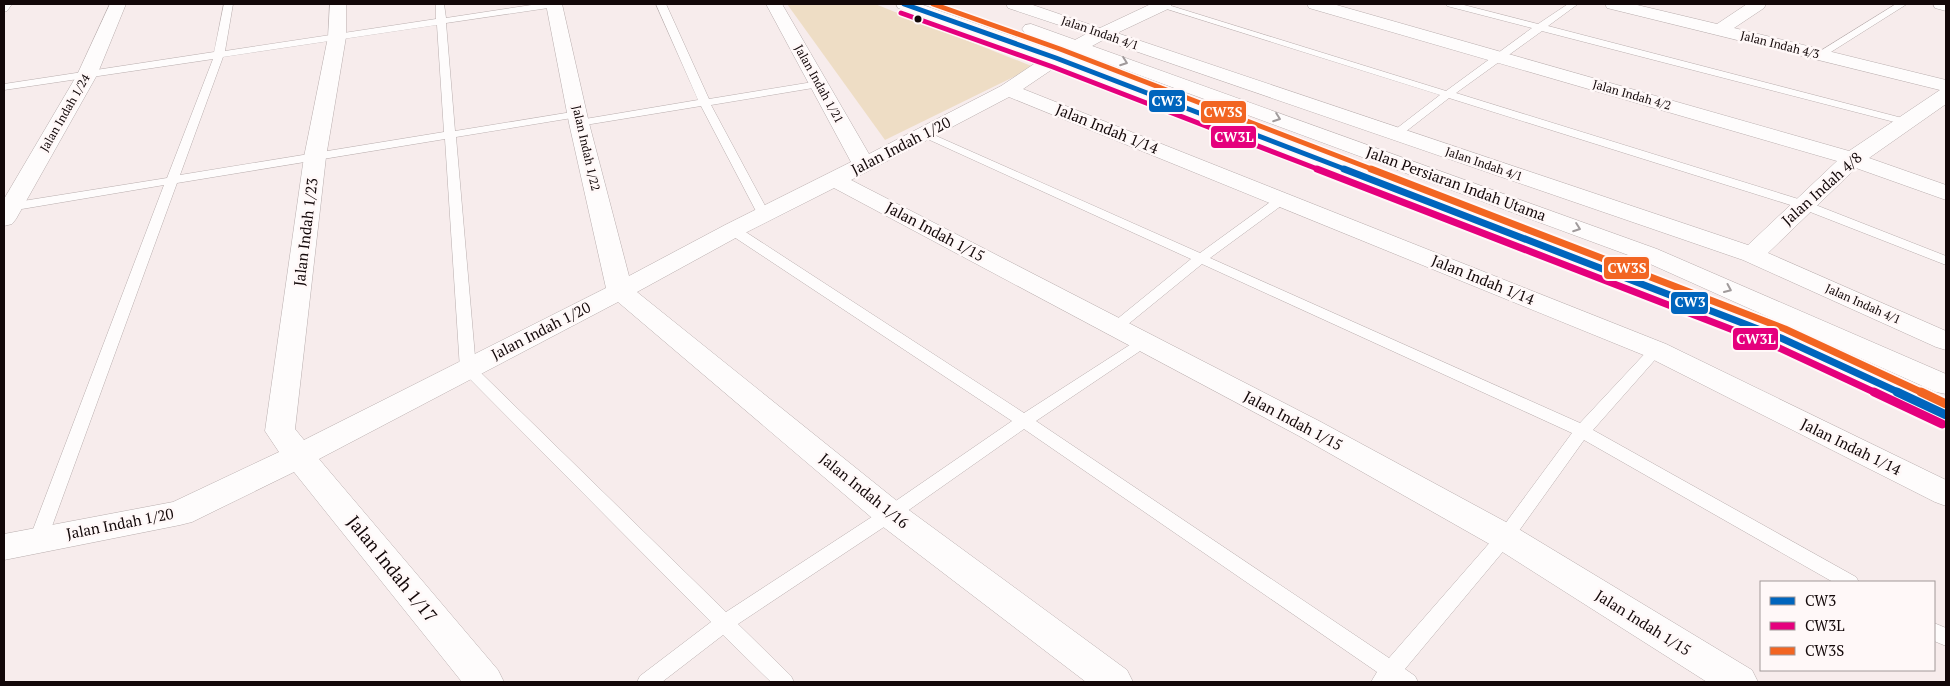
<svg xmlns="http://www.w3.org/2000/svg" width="1950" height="686" font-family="'PT Serif',serif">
	<rect width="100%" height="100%" fill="#f7ecec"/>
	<path fill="#eeddc5" d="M 787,4 L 875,4 L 1034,67 L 885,140 Z"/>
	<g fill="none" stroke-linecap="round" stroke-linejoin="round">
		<defs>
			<g id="lane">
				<path d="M 4,4 L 12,4 L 7,11 L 4,12 Z"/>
				<path d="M 224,4 L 233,4 L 225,51 L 436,19 L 436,4 L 444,4 L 446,18 L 538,4 L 559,4 L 555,7 L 446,23 L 455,131 L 578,111 L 584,114 L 578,117 L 456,137 L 476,368 L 726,612 L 884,509 L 1012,421 L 728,233 L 726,230 L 728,227 L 738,227 L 1024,413 L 1139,339 L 1149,339 L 1151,342 L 1149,345 L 1036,421 L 1389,658 L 1499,532 L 1572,433 L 1202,264 L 1121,330 L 1111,330 L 1109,327 L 1111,324 L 1191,259 L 921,136 L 919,134 L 921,132 L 925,131 L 1200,253 L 1277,197 L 1285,197 L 1287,200 L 1285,203 L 1210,258 L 1580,423 L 1651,347 L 1661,347 L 1664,350 L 1661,353 L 1593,430 L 1856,577 L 1859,582 L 1833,582 L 1584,440 L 1511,542 L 1405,669 L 1415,676 L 1418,682 L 1371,682 L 1377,672 L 1024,429 L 896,519 L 738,624 L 791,676 L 794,682 L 771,682 L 723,635 L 662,682 L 637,682 L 640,676 L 711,622 L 460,369 L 445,139 L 177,183 L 47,540 L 44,545 L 38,547 L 32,545 L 29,540 L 164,185 L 4,212 L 4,204 L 167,178 L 213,59 L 4,90 L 4,84 L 214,52 ZM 437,25 L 444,132 L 180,175 L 223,57 Z"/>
				<path d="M 656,4 L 666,4 L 709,99 L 819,81 L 824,84 L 819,87 L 711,105 L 770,215 L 769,218 L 764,219 L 758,215 L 701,106 L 579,126 L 573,123 L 579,120 L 698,100 Z"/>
				<path d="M 1151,4 L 1165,4 L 1446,91 L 1532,28 L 1447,6 L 1446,4 L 1460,4 L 1538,24 L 1568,4 L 1578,4 L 1548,26 L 1910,120 L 1912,122 L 1906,125 L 1542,31 L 1456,93 L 1808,202 L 1946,256 L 1946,265 L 1800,208 L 1449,98 L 1400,136 L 1392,136 L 1390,134 L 1392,132 L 1440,95 Z"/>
				<path d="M 1896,4 L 1907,4 L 1823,57 L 1819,58 L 1814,55 Z"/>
				<path d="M 1934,623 L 1946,628 L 1946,646 L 1934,641 Z"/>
			</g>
			<g id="street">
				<path d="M 110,4 L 126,4 L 97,75 L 16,219 L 12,224 L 4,226 L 4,199 L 77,75 Z"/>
				<path d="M 330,4 L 346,4 L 346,37 L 326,157 L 295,429 L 304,440 L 606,288 L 569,123 L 546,4 L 562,4 L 589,123 L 629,276 L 725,225 L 851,162 L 766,4 L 782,4 L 869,154 L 1001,86 L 1049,54 L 1086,34 L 1008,8 L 1006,4 L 1030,4 L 1100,28 L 1151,4 L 1172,4 L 1170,8 L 1117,33 L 1748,245 L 1837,161 L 1309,8 L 1307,4 L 1333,4 L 1849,151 L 1940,90 L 1607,8 L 1605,4 L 1633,4 L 1717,24 L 1747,4 L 1766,4 L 1764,8 L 1734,28 L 1946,80 L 1946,104 L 1869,158 L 1946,185 L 1946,200 L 1856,168 L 1768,253 L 1946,331 L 1946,350 L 1936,347 L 1743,260 L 1103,40 L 1063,62 L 1023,89 L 1666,344 L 1946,480 L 1946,506 L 1935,502 L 1646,356 L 1009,97 L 851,180 L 1321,422 L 1517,528 L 1752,670 L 1758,682 L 1707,682 L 1493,546 L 1299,436 L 834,188 L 741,235 L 637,292 L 902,505 L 1127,670 L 1133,682 L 1086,682 L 878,523 L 618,302 L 319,459 L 498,670 L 504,682 L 462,682 L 294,472 L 192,522 L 180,525 L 4,560 L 4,534 L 173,502 L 279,452 L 265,431 L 304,157 L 328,37 Z"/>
				<path d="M 1933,4 L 1946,4 L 1946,11 L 1935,8 Z"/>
			</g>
			<g id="secondary">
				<path d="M 896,4 L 920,4 L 1063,54 L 1791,332 L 1946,403 L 1946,425 L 1935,422 L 1771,344 L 1049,62 L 898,8 Z"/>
				<path d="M 1031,24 L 1657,249 L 1946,374 L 1946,394 L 1936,392 L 1639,259 L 1025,33 L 1022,29 L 1025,25 Z"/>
			</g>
		</defs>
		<use href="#lane" stroke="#b9aeae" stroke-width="1"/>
		<use href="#street" stroke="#b9aeae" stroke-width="1"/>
		<use href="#secondary" stroke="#b9aeae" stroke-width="1"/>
		<use href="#lane" fill="#fefcfc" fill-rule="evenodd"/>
		<use href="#street" fill="#fefcfc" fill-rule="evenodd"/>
		<use href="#secondary" fill="#fefcfc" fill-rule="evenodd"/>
		<defs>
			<path id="bus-1-far2" d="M 904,4 L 1056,58 L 1347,170"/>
			<path id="bus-1-far1" d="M 1344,169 L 1781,338 L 1900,393"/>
			<path id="bus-1" d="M 1897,392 L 1946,415"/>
			<path id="bus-2-far2" d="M 901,13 L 1053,67 L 1320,170"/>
			<path id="bus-2-far1" d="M 1317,169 L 1777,347 L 1876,393"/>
			<path id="bus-2" d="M 1874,392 L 1942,424"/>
			<path id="bus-3-far2" d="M 933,4 L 1060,49 L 1374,170"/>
			<path id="bus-3-far1" d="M 1371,169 L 1785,329 L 1923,393"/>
			<path id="bus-3" d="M 1921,392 L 1946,404"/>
		</defs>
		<use href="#bus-1-far2" stroke="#fff8f8" stroke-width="8"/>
		<use href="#bus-1-far1" stroke="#fff8f8" stroke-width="11"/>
		<use href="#bus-1" stroke="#fff8f8" stroke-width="13"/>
		<use href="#bus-2-far2" stroke="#fff8f8" stroke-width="8"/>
		<use href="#bus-2-far1" stroke="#fff8f8" stroke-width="11"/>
		<use href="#bus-2" stroke="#fff8f8" stroke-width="13"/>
		<use href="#bus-3-far2" stroke="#fff8f8" stroke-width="8"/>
		<use href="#bus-3-far1" stroke="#fff8f8" stroke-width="11"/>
		<use href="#bus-3" stroke="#fff8f8" stroke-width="13"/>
		<use href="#bus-1-far2" stroke="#0065bd" stroke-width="5"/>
		<use href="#bus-1-far1" stroke="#0065bd" stroke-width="7"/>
		<use href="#bus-1" stroke="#0065bd" stroke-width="9"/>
		<use href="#bus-2-far2" stroke="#e5007d" stroke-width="5"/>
		<use href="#bus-2-far1" stroke="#e5007d" stroke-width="7"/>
		<use href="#bus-2" stroke="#e5007d" stroke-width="9"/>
		<use href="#bus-3-far2" stroke="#f26522" stroke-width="5"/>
		<use href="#bus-3-far1" stroke="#f26522" stroke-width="7"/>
		<use href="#bus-3" stroke="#f26522" stroke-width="9"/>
	</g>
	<defs><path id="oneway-chevron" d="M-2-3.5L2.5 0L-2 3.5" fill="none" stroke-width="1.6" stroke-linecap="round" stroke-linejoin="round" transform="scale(1.25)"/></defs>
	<g stroke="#a09a9b">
		<use href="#oneway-chevron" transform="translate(1124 62) rotate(20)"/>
		<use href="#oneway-chevron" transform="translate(1277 118) rotate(20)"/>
		<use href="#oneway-chevron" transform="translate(1577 228) rotate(20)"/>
		<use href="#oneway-chevron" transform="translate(1728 289) rotate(24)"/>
	</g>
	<circle fill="#130809" stroke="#fff8f8" stroke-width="2" cx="918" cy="19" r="4.5"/>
	<g text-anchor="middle" stroke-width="5" stroke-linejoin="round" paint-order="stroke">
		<g font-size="12" fill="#130809" stroke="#fff8f8">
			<text transform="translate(1100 33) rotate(19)" y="4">Jalan Indah 4/1</text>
			<text transform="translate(1780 45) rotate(14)" y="4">Jalan Indah 4/3</text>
			<text transform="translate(819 84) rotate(61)" y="4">Jalan Indah 1/21</text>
			<text transform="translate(1632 95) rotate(16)" y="4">Jalan Indah 4/2</text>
			<text transform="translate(65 113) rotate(-60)" y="4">Jalan Indah 1/24</text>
			<text transform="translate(586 148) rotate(77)" y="4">Jalan Indah 1/22</text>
			<text transform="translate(1484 164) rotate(19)" y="4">Jalan Indah 4/1</text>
			<text transform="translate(1863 304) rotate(24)" y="4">Jalan Indah 4/1</text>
		</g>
		<g font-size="15" fill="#130809" stroke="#fff8f8">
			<text transform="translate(1107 129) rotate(22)" y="5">Jalan Indah 1/14</text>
			<text transform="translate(901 146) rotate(-27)" y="5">Jalan Indah 1/20</text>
			<text transform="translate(1456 184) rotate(20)" y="5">Jalan Persiaran Indah Utama</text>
			<text transform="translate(1822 189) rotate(-42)" y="5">Jalan Indah 4/8</text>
			<text transform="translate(306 232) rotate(-83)" y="5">Jalan Indah 1/23</text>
			<text transform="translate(935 232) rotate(28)" y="5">Jalan Indah 1/15</text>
			<text transform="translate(1483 280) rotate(22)" y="5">Jalan Indah 1/14</text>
			<text transform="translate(541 331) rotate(-27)" y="5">Jalan Indah 1/20</text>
			<text transform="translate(1293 421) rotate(28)" y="5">Jalan Indah 1/15</text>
			<text transform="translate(1851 447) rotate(26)" y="5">Jalan Indah 1/14</text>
			<text transform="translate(864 491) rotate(39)" y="5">Jalan Indah 1/16</text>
			<text transform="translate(120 524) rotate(-11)" y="5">Jalan Indah 1/20</text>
			<text transform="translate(1643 623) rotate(32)" y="5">Jalan Indah 1/15</text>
		</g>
		<g font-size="18" fill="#130809" stroke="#fff8f8">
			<text transform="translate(392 569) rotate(51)" y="6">Jalan Indah 1/17</text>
		</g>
	</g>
	<g stroke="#fff8f8" stroke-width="2">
		<rect x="1148" y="89" width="38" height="24" rx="5" fill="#0065bd"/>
		<rect x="1200" y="100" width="47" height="24" rx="5" fill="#f26522"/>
		<rect x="1210" y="125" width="47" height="24" rx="5" fill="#e5007d"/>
		<rect x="1603" y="256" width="47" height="24" rx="5" fill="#f26522"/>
		<rect x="1670" y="291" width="39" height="24" rx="5" fill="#0065bd"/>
		<rect x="1732" y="327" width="47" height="24" rx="5" fill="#e5007d"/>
	</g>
	<g font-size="14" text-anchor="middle" font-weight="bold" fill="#fff">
		<text x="1167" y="106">CW3</text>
		<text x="1223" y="117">CW3S</text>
		<text x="1234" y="142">CW3L</text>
		<text x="1627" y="273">CW3S</text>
		<text x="1690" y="307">CW3</text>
		<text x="1756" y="344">CW3L</text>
	</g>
	<rect width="1950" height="686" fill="none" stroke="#130809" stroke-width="10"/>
	<rect x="1760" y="581" width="175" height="90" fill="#fff8f8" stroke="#a19898"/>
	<rect x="1770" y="597" width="25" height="8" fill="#0065bd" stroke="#a19898"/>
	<text x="1805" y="606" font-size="15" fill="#130809">CW3</text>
	<rect x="1770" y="622" width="25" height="8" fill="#e5007d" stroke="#a19898"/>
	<text x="1805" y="631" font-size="15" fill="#130809">CW3L</text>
	<rect x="1770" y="647" width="25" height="8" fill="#f26522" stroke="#a19898"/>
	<text x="1805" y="656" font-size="15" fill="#130809">CW3S</text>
</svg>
